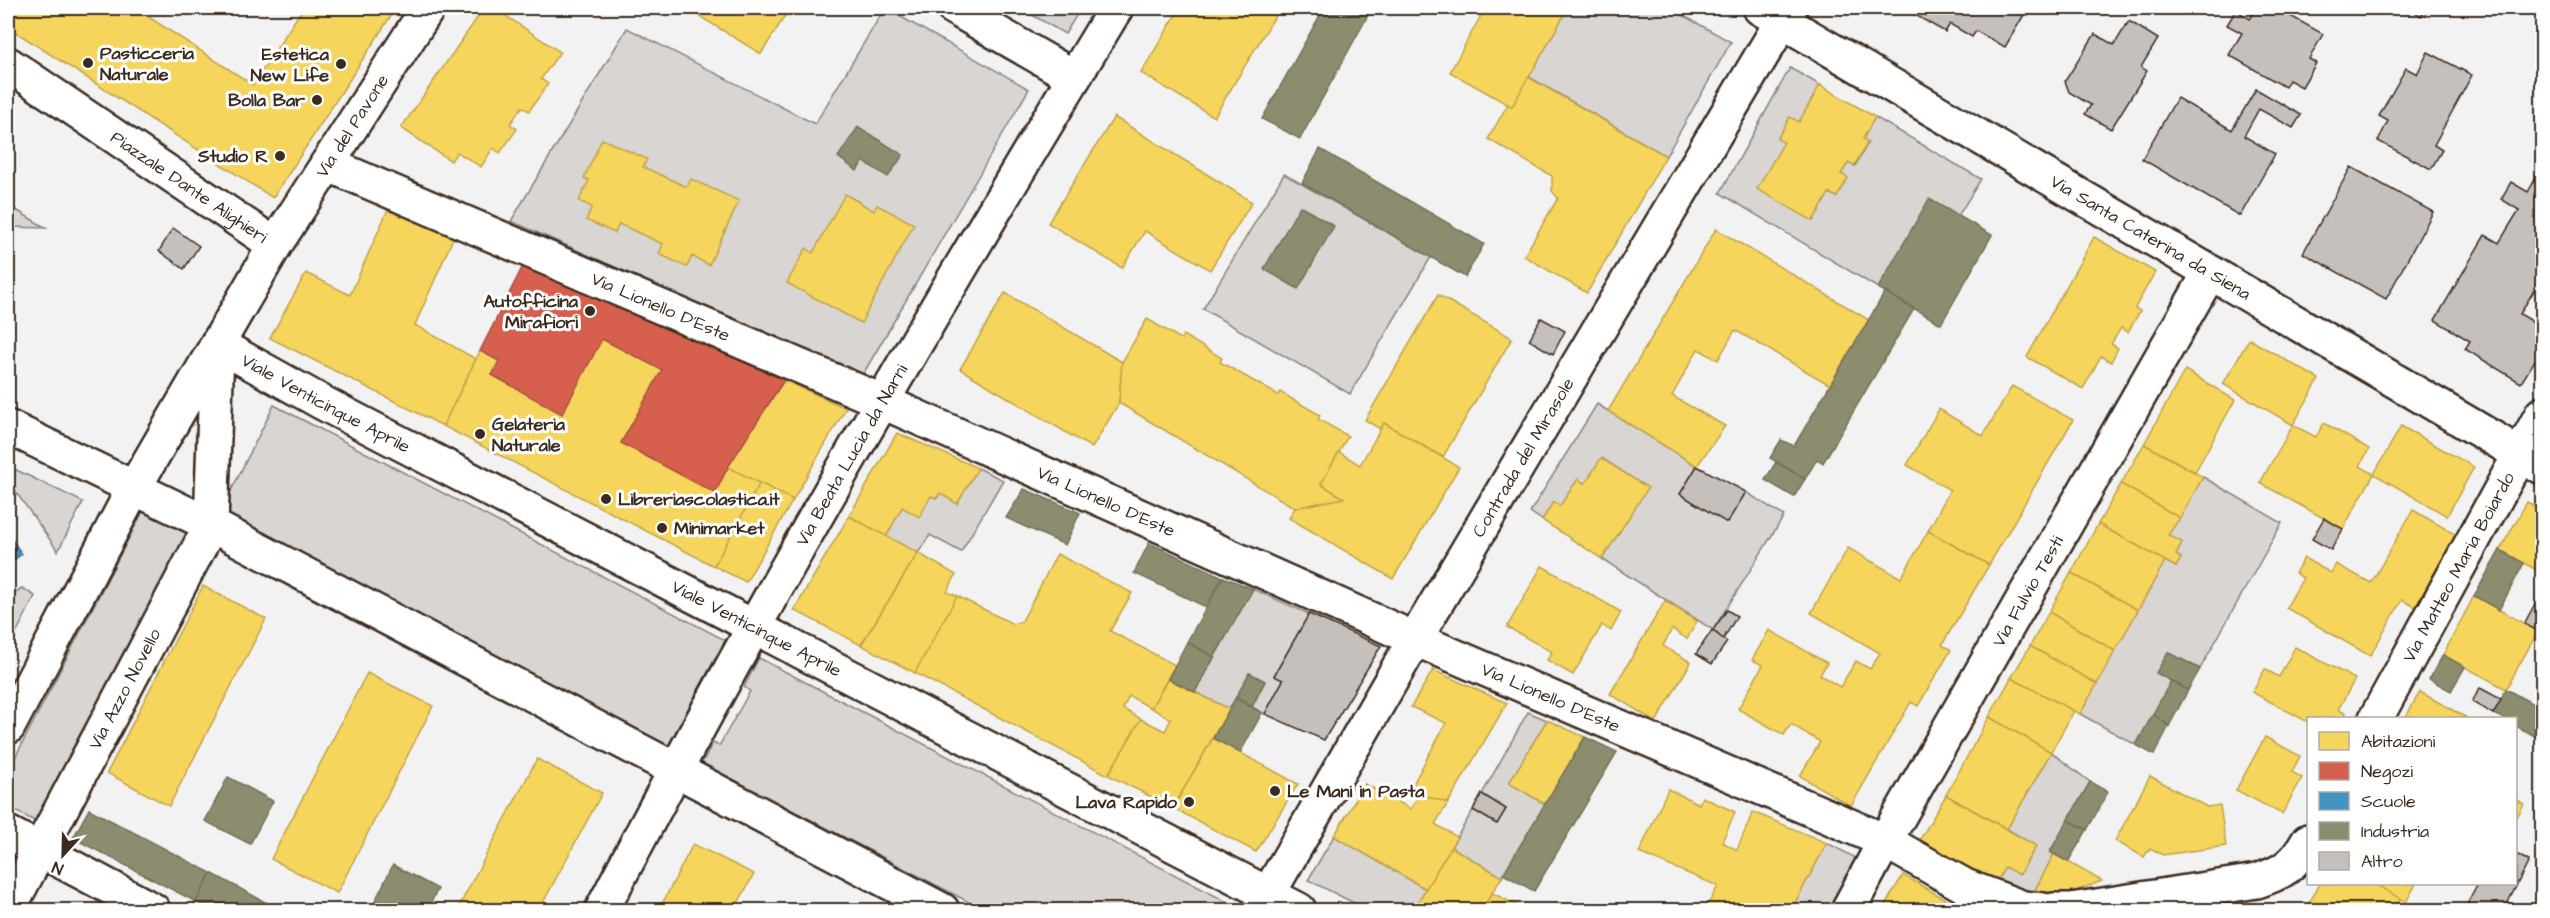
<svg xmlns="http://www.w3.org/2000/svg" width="2550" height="918" font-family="'Architects Daughter',sans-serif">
	<rect width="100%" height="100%" fill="#f3f2f2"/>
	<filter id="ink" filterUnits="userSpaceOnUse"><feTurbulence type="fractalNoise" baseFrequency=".0167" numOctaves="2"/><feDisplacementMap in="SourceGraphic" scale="12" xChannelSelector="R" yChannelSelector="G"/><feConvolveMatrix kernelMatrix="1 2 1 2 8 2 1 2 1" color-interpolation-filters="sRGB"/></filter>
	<g filter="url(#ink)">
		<g fill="#d8d5d2" stroke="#8a8078" stroke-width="1.5">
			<path d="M 885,8 L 1029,89 L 862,376 L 511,221 L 627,28 L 815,124 Z"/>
			<path d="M 1020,8 L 1081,8 L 1065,34 Z"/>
			<path d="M 1568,8 L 1670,8 L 1731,42 L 1666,156 L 1529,77 Z"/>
			<path d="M 1790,68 L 1820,85 L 1799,122 L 1778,139 L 1784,142 L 1813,221 L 1829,193 L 1837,197 L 1847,178 L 1841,174 L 1848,163 L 1855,166 L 1868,143 L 1863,139 L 1875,117 L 1981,179 L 1958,216 L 1878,288 L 1720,193 Z"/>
			<path d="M 1284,174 L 1431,257 L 1350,394 L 1203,309 Z"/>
			<path d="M 8,205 L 46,228 L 8,227 Z"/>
			<path d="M 1597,404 L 1697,466 L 1680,494 L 1727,522 L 1746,492 L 1784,516 L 1713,630 L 1602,559 L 1647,488 L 1602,458 L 1585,484 L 1578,479 L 1560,506 L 1554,502 L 1542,520 L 1530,512 Z"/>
			<path d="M 274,405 L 725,640 L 668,746 L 221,511 Z"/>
			<path d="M 8,466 L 83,502 L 58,551 L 8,481 Z"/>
			<path d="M 978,468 L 1003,480 L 961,552 L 930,535 L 918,553 L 886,537 L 902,507 L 931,496 L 937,498 L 940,493 Z"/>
			<path d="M 2203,477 L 2282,523 L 2200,669 L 2168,652 L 2157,673 L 2171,681 L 2136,745 L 2080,714 L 2165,561 L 2176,567 L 2181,558 L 2176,555 L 2182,543 L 2168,535 Z"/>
			<path d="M 143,511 L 188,534 L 38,823 L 8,807 L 8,771 Z"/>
			<path d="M 22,588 L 35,596 L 8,649 L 8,597 Z"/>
			<path d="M 1253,589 L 1309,614 L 1274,675 L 1283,680 L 1265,714 L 1252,707 L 1265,681 L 1250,673 L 1229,709 L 1195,692 Z"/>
			<path d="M 759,658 L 1233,905 L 1230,910 L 984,910 L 702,763 L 713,743 L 719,746 L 750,691 L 744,687 Z"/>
			<path d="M 1528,712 L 1547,720 L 1509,783 L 1545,804 L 1502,877 L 1451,847 L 1473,810 L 1496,824 L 1506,809 L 1482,794 Z"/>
			<path d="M 2051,752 L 2090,782 L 2050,852 L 2054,854 L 2032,896 L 1993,888 L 2005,867 L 2020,874 L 2036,846 L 2007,829 Z"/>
			<path d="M 1334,836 L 1426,889 L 1413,910 L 1368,910 L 1308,880 Z"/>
			<path d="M 1827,843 L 1856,858 L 1828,910 L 1791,910 Z"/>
		</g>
		<g fill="#f6d55c" stroke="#bea249" stroke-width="1.5">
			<path d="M 8,8 L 135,8 L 253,85 L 303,8 L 396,8 L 273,198 L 8,27 Z"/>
			<path d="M 484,8 L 494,8 L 560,52 L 541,79 L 548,84 L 529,111 L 522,107 L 510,124 L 517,129 L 500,153 L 493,148 L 481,167 L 457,152 L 451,161 L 401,128 Z"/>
			<path d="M 686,8 L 790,8 L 761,54 Z"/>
			<path d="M 1180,8 L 1280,8 L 1214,117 L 1141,73 Z"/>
			<path d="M 1482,8 L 1568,8 L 1512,107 L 1450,72 L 1484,10 Z"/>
			<path d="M 1528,77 L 1666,156 L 1587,293 L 1524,256 L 1558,198 L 1552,191 L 1552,176 L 1488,139 L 1508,104 L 1512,107 Z"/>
			<path d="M 1820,85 L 1875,117 L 1863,139 L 1868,142 L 1854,166 L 1848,163 L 1841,174 L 1848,178 L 1837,197 L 1829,193 L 1813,221 L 1757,189 L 1784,142 L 1777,139 L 1790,117 L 1799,122 Z"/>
			<path d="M 1114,117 L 1252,202 L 1210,270 L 1145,231 L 1122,268 L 1048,223 Z"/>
			<path d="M 602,139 L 647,159 L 643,167 L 687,187 L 691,179 L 739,201 L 709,265 L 692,256 L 687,267 L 659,254 L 663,244 L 619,224 L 615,233 L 586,220 L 592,207 L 579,201 L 589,180 L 584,178 Z"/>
			<path d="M 845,194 L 874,211 L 877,205 L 914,224 L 861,323 L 787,283 L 806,248 L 813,253 Z"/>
			<path d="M 389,207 L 454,236 L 415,325 L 476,359 L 443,426 L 270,338 L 306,273 L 350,295 Z"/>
			<path d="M 1716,229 L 1869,320 L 1830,385 L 1735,330 L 1718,360 L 1698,349 L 1672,396 L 1725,426 L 1697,466 L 1608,411 Z"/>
			<path d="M 2094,237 L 2155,272 L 2135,308 L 2140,311 L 2128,332 L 2121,328 L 2111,344 L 2118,348 L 2111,362 L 2101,356 L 2083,389 L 2027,357 Z"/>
			<path d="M 1005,293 L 1122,362 L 1119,403 L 1092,448 L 960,369 Z"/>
			<path d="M 1438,295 L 1512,338 L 1443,457 L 1384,423 L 1380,429 L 1365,420 Z"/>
			<path d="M 1147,319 L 1181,339 L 1183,335 L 1222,358 L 1220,362 L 1278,395 L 1280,392 L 1320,415 L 1318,419 L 1348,436 L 1321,484 L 1344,498 L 1295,508 L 1119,403 L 1122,362 Z"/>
			<path d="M 602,339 L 662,370 L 621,443 L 715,493 L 728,467 L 760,483 L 714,566 L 443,426 L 480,351 L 499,361 L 492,375 L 562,414 Z"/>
			<path d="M 2249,339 L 2319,379 L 2293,425 L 2223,384 Z"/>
			<path d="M 2185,370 L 2235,400 L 2195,472 L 2144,444 Z"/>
			<path d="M 784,380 L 846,408 L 793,500 L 728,467 Z"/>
			<path d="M 2012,386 L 2073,420 L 1989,565 L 1928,531 L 1950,490 L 1907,465 L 1939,409 L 1983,436 Z"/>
			<path d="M 1384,423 L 1459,467 L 1393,579 L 1289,518 L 1295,508 L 1344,498 L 1321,484 L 1339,452 L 1360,465 Z"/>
			<path d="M 2324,423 L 2369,449 L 2360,466 L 2374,474 L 2343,529 L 2260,483 L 2293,425 L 2316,437 Z"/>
			<path d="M 2401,426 L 2474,467 L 2447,516 L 2374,474 Z"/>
			<path d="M 897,433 L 978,468 L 957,504 L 940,493 L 937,498 L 931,496 L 919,517 L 902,507 L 886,537 L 849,516 Z"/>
			<path d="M 2144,444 L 2203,477 L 2180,518 L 2121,484 Z"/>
			<path d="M 1601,458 L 1648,488 L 1602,559 L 1542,520 L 1554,502 L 1560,506 L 1578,479 L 1585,484 Z"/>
			<path d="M 760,483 L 793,500 L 746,582 L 714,566 Z"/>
			<path d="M 2121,484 L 2180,518 L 2168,535 L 2182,542 L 2176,555 L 2181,558 L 2176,567 L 2098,524 Z"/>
			<path d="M 2527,502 L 2542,510 L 2542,573 L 2500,550 Z"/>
			<path d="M 2413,510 L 2458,536 L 2419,609 L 2402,600 L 2370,656 L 2286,608 L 2303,578 L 2295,573 L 2304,558 L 2331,573 L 2336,564 L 2371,583 Z"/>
			<path d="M 849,516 L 918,553 L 861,645 L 794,610 Z"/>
			<path d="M 2098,524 L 2165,561 L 2138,610 L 2071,573 Z"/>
			<path d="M 1928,531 L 1989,565 L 1942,645 L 1951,650 L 1918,706 L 1911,702 L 1851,806 L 1800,776 L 1820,742 L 1791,724 L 1784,735 L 1738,709 L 1763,665 L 1752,660 L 1769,630 L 1827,663 L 1820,675 L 1840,687 L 1856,661 L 1870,669 L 1880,653 L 1811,613 L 1848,548 L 1901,578 Z"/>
			<path d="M 918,553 L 956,575 L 947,592 L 957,596 L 915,673 L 861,645 Z"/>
			<path d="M 1057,554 L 1132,593 L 1110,631 L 1175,665 L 1151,708 L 1129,696 L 1123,709 L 1141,719 L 1108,775 L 915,673 L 957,596 L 1013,624 L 1022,621 Z"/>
			<path d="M 1542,566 L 1621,612 L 1611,631 L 1602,625 L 1573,675 L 1547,660 L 1552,652 L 1507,627 Z"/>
			<path d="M 2071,573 L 2138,610 L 2115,651 L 2049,612 Z"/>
			<path d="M 203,586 L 266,619 L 169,806 L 107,773 Z"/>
			<path d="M 2474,596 L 2538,631 L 2506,689 L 2443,655 Z"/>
			<path d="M 1665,601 L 1697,621 L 1687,639 L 1672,629 L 1663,646 L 1691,662 L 1656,722 L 1610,694 Z"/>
			<path d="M 2049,612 L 2115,651 L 2097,684 L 2030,646 Z"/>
			<path d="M 2030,646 L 2097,684 L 2080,714 L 2011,678 Z"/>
			<path d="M 2295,647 L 2355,679 L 2338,710 L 2346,713 L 2343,718 L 2308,718 L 2308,722 L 2252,692 L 2265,669 L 2279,677 Z"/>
			<path d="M 1433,670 L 1507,703 L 1448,803 L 1419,794 L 1413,784 L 1446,723 L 1411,707 Z"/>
			<path d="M 367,673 L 433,706 L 337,893 L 271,859 Z"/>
			<path d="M 2011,678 L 2074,711 L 2051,752 L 1989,717 Z"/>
			<path d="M 1168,679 L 1229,709 L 1173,808 L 1108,775 L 1141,719 L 1165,731 L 1171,719 L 1151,708 Z"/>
			<path d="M 2420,692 L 2467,718 L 2405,718 Z"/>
			<path d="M 1989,717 L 2051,752 L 2007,829 L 1946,795 Z"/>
			<path d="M 1547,720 L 1585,737 L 1545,804 L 1509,783 Z"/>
			<path d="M 2265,737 L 2300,756 L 2292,772 L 2302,778 L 2282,814 L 2236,790 Z"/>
			<path d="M 1213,738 L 1298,784 L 1256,852 L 1173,808 Z"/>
			<path d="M 537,759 L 602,793 L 539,910 L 457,910 Z"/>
			<path d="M 2150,776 L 2207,807 L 2220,805 L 2226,846 L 2163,855 L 2150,848 L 2144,857 L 2115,841 Z"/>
			<path d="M 1365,784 L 1411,809 L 1419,794 L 1448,803 L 1435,824 L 1457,837 L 1426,889 L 1334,836 Z"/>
			<path d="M 1668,789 L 1699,804 L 1702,797 L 1735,812 L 1722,842 L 1737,850 L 1753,812 L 1827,843 L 1791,910 L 1705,910 L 1718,886 L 1639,853 Z"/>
			<path d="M 1946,795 L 2036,846 L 2019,875 L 2005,867 L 1993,888 L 1918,843 Z"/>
			<path d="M 2516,799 L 2524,804 L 2516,819 Z"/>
			<path d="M 693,844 L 754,874 L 734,910 L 659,910 Z"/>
			<path d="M 1451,847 L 1502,877 L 1492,893 L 1482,910 L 1413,910 Z"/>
			<path d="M 2054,854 L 2102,881 L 2065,895 L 2032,896 Z"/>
			<path d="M 1903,875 L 1964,910 L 1882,910 Z"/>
			<path d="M 2320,884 L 2375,884 L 2401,898 L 2394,910 L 2305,910 Z"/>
			<path d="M 2375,884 L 2416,884 L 2406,902 Z"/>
			<path d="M 1492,893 L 1527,910 L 1482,910 Z"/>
		</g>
		<path fill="#d6604d" stroke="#a8503f" stroke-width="1.5" d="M 523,266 L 784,380 L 728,467 L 715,493 L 621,443 L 662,370 L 602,339 L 562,414 L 492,375 L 499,361 L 480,351 Z"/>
		<path fill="#4393c3" stroke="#417492" stroke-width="1.5" d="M 8,534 L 22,554 L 8,564 Z"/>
		<g fill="#8c8c6e" stroke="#746f56" stroke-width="1.5">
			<path d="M 1324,8 L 1372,8 L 1300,139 L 1262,119 Z"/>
			<path d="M 858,127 L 903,155 L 888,177 L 863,161 L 857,171 L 838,157 Z"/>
			<path d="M 1320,149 L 1484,244 L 1465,277 L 1302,183 Z"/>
			<path d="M 1929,199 L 1992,235 L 1941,324 L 1878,288 Z"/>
			<path d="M 1300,206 L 1334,226 L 1298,289 L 1264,269 Z"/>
			<path d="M 1885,292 L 1914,309 L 1823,463 L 1817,459 L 1805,479 L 1770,458 L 1781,440 L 1794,446 Z"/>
			<path d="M 1776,462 L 1805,479 L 1794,497 L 1765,480 Z"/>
			<path d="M 1024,489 L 1080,513 L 1065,545 L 1006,518 Z"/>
			<path d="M 1149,543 L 1223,577 L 1206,607 L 1134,573 Z"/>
			<path d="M 2500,550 L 2524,563 L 2499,610 L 2474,596 Z"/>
			<path d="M 1223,577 L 1253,589 L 1214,657 L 1187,642 Z"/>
			<path d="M 1187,642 L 1214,657 L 1195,692 L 1168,679 Z"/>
			<path d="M 2168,652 L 2200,669 L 2188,690 L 2156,673 Z"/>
			<path d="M 2443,655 L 2465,667 L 2451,691 L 2429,679 Z"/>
			<path d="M 1249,673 L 1265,681 L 1252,707 L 1236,698 Z"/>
			<path d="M 2171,681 L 2188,690 L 2169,726 L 2153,714 Z"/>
			<path d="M 2506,689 L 2542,709 L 2542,740 L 2516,726 L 2516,718 L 2502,718 L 2493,714 Z"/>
			<path d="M 1236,698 L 1262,713 L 1240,753 L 1213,738 Z"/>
			<path d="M 2153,714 L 2169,726 L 2154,755 L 2136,745 Z"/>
			<path d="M 1585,737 L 1617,752 L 1534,891 L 1503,874 Z"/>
			<path d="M 228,777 L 273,801 L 250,844 L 205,821 Z"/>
			<path d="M 2090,782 L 2108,792 L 2087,830 L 2068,820 Z"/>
			<path d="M 89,809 L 211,873 L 196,902 L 73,838 Z"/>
			<path d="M 2068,820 L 2087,830 L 2068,862 L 2050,852 Z"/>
			<path d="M 393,865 L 438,889 L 427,910 L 371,909 Z"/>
			<path d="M 211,873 L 280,910 L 212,910 L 196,902 Z"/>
		</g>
		<g fill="#c6c0bd" stroke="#3b2a1e" stroke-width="1.5">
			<path d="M 1903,8 L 2028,8 L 2005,47 L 1976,31 L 1972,37 L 1950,24 L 1945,32 Z"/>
			<path d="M 2257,8 L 2276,8 L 2323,34 L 2309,59 L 2316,63 L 2302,87 L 2289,80 L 2285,87 L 2229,55 L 2242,33 L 2227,25 L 2236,10 L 2250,19 Z"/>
			<path d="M 2409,8 L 2427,8 L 2421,16 Z"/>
			<path d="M 2129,21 L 2158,39 L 2141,67 L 2147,71 L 2111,129 L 2085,114 L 2091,105 L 2069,92 L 2065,81 L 2095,34 L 2114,45 Z"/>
			<path d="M 2428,52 L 2472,75 L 2434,145 L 2442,150 L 2431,169 L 2378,141 L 2388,121 L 2379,116 L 2406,68 L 2417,74 Z"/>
			<path d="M 2256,89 L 2301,115 L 2293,128 L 2259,109 L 2244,136 L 2275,154 L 2240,216 L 2142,159 L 2177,98 L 2232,130 Z"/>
			<path d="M 2351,167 L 2433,212 L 2386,299 L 2303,253 Z"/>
			<path d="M 2542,167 L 2542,277 L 2520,314 L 2542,327 L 2542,360 L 2537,357 L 2521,383 L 2465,349 L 2470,341 L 2435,320 L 2485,235 L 2499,243 L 2519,210 L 2501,199 L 2511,182 L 2528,192 Z"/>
			<path d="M 173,228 L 199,246 L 184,269 L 159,251 Z"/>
			<path d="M 1541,318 L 1565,331 L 1553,354 L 1529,340 Z"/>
			<path d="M 1697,466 L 1746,492 L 1727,523 L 1680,494 Z"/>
			<path d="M 2324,518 L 2343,529 L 2331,550 L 2312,539 Z"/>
			<path d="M 2542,591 L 2542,622 L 2538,631 L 2524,624 Z"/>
			<path d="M 1727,610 L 1737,616 L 1723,640 L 1713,630 Z"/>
			<path d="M 1309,614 L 1381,646 L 1324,740 L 1265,714 L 1283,680 L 1274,676 Z"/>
			<path d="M 1712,630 L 1727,642 L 1712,664 L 1696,654 Z"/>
			<path d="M 2480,688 L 2501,699 L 2493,714 L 2472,702 Z"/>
			<path d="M 1482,794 L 1506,809 L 1497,824 L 1473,810 Z"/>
			<path d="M 2516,854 L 2529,861 L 2504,910 L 2464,910 L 2478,884 L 2516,884 Z"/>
		</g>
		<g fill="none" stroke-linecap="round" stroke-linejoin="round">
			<defs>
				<g id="minor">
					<path d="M 954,8 L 1074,77"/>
					<path id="s1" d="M 1760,8 L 2542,467"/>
					<path id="s2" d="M 8,64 L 275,245"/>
					<path id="s3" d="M 327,164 L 881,401 L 1415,639 L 1885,841 L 1965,886 L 2023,908 L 2043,910"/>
					<path id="s4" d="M 217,344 L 323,403 L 1299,910"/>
					<path d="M 8,427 L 211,525 L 942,910"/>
					<path id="s5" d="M 2376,718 L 2542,414"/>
					<path id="s6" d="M 8,727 L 134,488 L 275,245 L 428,8"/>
					<path d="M 8,833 L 153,910"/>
					<path id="s7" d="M 8,910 L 211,525 L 217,350"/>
					<path id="s8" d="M 602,910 C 761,602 937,304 1116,8"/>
					<path id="s9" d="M 1259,910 L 1415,639 L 1790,8"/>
					<path id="s10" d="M 1848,910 L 1885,841 L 2210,272"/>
					<path d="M 2054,910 L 2071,910 L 2257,881 C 2282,873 2295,865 2308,841"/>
				</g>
			</defs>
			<use href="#minor" stroke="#3b2a1e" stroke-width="38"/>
			<use href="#minor" stroke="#fff" stroke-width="33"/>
		</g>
	</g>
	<g fill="#3b2a1e" stroke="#fff" stroke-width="2">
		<circle cx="88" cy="63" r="6"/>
		<circle cx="341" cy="64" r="6"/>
		<circle cx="317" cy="100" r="6"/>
		<circle cx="280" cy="156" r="6"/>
		<circle cx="590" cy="311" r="6"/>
		<circle cx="480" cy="434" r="6"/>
		<circle cx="606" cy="499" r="6"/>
		<circle cx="662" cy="528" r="6"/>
		<circle cx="1275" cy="791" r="6"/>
		<circle cx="1189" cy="802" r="6"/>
	</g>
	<g text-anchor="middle" stroke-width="6" stroke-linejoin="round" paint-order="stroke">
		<g font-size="18" font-weight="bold" fill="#3b2a1e" stroke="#fff" text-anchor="start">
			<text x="100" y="59">Pasticceria<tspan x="100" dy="21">Naturale</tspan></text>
			<text x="329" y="60" text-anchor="end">Estetica<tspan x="329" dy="21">New Life</tspan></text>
			<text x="305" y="106" text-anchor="end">Bolla Bar</text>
			<text x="268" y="162" text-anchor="end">Studio R</text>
			<text x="578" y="307" text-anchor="end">Autofficina<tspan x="578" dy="21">Mirafiori</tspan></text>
			<text x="492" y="430">Gelateria<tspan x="492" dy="21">Naturale</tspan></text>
			<text x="618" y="505">Libreriascolastica.it</text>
			<text x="674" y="534">Minimarket</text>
			<text x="1287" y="797">Le Mani in Pasta</text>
			<text x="1177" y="808" text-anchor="end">Lava Rapido</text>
		</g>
		<g font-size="18" fill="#3b2a1e" stroke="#fff">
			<text dy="6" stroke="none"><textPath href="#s6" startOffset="693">Via del Pavone</textPath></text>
			<text dy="6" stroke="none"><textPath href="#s2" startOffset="219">Piazzale Dante Alighieri</textPath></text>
			<text dy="6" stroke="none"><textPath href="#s1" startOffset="453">Via Santa Caterina da Siena</textPath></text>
			<text dy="6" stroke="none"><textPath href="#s3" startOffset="363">Via Lionello D'Este</textPath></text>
			<text dy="6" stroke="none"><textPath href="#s4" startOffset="124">Viale Venticinque Aprile</textPath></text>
			<text dy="6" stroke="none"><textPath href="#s8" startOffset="519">Via Beata Lucia da Narni</textPath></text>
			<text dy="6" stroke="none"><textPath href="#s9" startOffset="524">Contrada del Mirasole</textPath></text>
			<text dy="6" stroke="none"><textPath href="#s3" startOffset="849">Via Lionello D'Este</textPath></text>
			<text dy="6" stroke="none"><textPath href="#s5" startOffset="172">Via Matteo Maria Boiardo</textPath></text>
			<text dy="6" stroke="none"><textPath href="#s10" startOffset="366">Via Fulvio Testi</textPath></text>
			<text dy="6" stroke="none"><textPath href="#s4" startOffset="610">Viale Venticinque Aprile</textPath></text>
			<text dy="6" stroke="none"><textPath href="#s7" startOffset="250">Via Azzo Novello</textPath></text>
			<text dy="6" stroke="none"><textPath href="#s3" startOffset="1335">Via Lionello D'Este</textPath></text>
		</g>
	</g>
	<rect width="2550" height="918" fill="none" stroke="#fff" stroke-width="30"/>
	<rect x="15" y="15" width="2520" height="888" fill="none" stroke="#3b2a1e" stroke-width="2" filter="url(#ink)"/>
	<rect x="2307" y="717" width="210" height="168" fill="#ffffff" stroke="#b1aaa5" stroke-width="1.5"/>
	<rect x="2319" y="732" width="30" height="18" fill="#f6d55c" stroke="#b1aaa5" stroke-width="1.5"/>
	<text x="2361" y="747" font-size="18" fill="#3b2a1e">Abitazioni</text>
	<rect x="2319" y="762" width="30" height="18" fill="#d6604d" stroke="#b1aaa5" stroke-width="1.5"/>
	<text x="2361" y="777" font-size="18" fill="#3b2a1e">Negozi</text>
	<rect x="2319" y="792" width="30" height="18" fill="#4393c3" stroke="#b1aaa5" stroke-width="1.5"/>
	<text x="2361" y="807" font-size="18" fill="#3b2a1e">Scuole</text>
	<rect x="2319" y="822" width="30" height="18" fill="#8c8c6e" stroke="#b1aaa5" stroke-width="1.5"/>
	<text x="2361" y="837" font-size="18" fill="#3b2a1e">Industria</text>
	<rect x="2319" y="852" width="30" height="18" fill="#c6c0bd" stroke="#b1aaa5" stroke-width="1.5"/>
	<text x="2361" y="867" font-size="18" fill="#3b2a1e">Altro</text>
	<g transform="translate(63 855) rotate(202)" stroke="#ffffff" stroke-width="4.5" paint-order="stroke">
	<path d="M0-4.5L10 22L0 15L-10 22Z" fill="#3b2a1e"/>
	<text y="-9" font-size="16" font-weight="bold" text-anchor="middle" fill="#3b2a1e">N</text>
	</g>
</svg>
